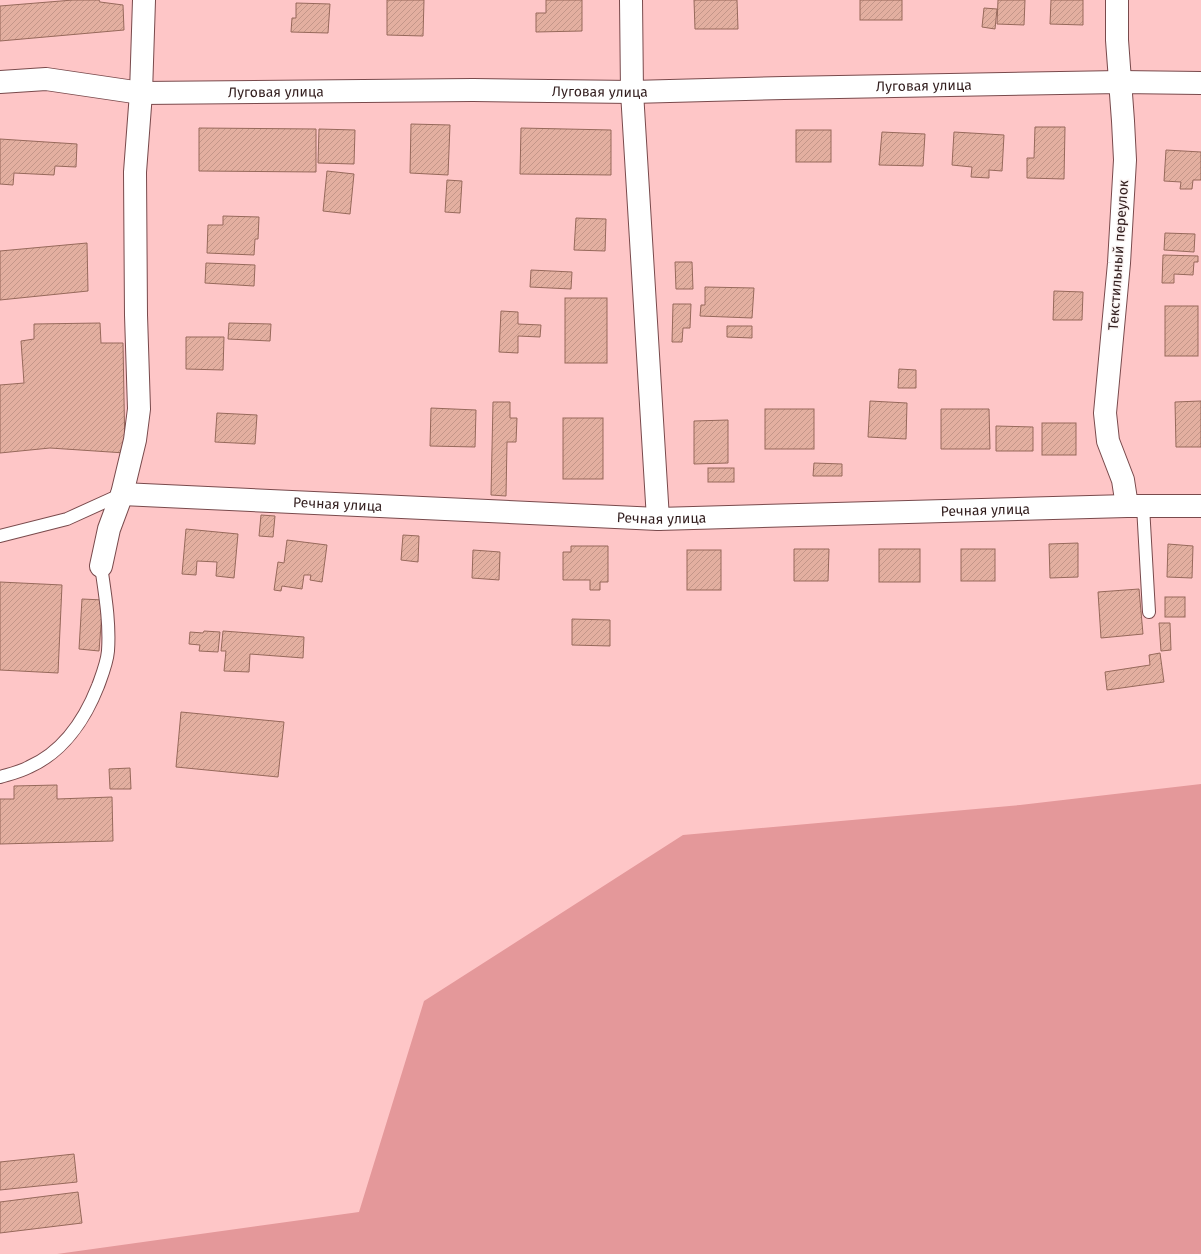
<svg xmlns="http://www.w3.org/2000/svg" width="1201" height="1254" font-family="'Fira Sans',sans-serif">
	<defs>
		<pattern id="building-hatch" width="6" height="6" patternUnits="userSpaceOnUse"><rect width="6" height="6" fill="#e3afa0"/><path d="M-1 1l2-2M0 6l6-6M5 7l2-2" fill="none" stroke="#c39689"/></pattern>
	</defs>
	<rect width="100%" height="100%" fill="#fec6c7"/>
	<path fill="#e4989a" d="M 1201,784 L 1201,1254 L 57,1254 L 359,1212 L 424,1001 L 683,835 L 1020,805 Z"/>
	<g fill="url(#building-hatch)" stroke="#97695b">
		<path d="M 73,0 L 99,0 L 100,2 L 123,5 L 124,30 L 0,41 L 0,6 Z"/>
		<path d="M 387,0 L 424,0 L 423,36 L 387,35 Z"/>
		<path d="M 546,0 L 582,0 L 582,31 L 536,32 L 536,13 L 546,13 Z"/>
		<path d="M 694,0 L 737,0 L 738,29 L 695,29 Z"/>
		<rect x="860" y="0" width="42" height="20"/>
		<path d="M 998,0 L 1025,0 L 1024,25 L 997,24 Z"/>
		<path d="M 1051,0 L 1083,0 L 1083,25 L 1050,24 Z"/>
		<path d="M 296,3 L 330,4 L 328,33 L 291,32 L 292,18 L 296,18 Z"/>
		<path d="M 984,8 L 997,9 L 995,29 L 982,27 Z"/>
		<path d="M 411,124 L 450,125 L 448,175 L 410,173 Z"/>
		<path d="M 1035,127 L 1065,127 L 1064,179 L 1027,178 L 1027,158 L 1034,158 Z"/>
		<path d="M 199,128 L 316,129 L 316,172 L 199,171 Z"/>
		<path d="M 521,128 L 611,130 L 611,175 L 520,174 Z"/>
		<path d="M 319,129 L 355,130 L 354,164 L 318,163 Z"/>
		<rect x="796" y="130" width="35" height="32"/>
		<path d="M 882,132 L 925,134 L 923,166 L 879,165 Z"/>
		<path d="M 954,132 L 1004,135 L 1002,171 L 989,170 L 989,178 L 971,177 L 972,167 L 952,165 Z"/>
		<path d="M 0,139 L 77,144 L 76,167 L 55,166 L 54,175 L 14,173 L 13,185 L 0,184 Z"/>
		<path d="M 1166,150 L 1201,152 L 1201,180 L 1193,180 L 1192,189 L 1180,189 L 1181,182 L 1164,181 Z"/>
		<path d="M 327,171 L 354,174 L 350,214 L 323,211 Z"/>
		<path d="M 447,180 L 462,181 L 460,213 L 445,212 Z"/>
		<path d="M 223,216 L 259,217 L 258,239 L 255,239 L 254,255 L 207,253 L 208,225 L 223,225 Z"/>
		<path d="M 576,218 L 606,219 L 605,251 L 574,250 Z"/>
		<path d="M 1165,233 L 1195,234 L 1194,252 L 1164,250 Z"/>
		<path d="M 87,243 L 88,291 L 0,300 L 0,251 Z"/>
		<path d="M 1163,255 L 1198,256 L 1198,262 L 1194,262 L 1193,275 L 1174,274 L 1174,283 L 1162,283 Z"/>
		<path d="M 675,262 L 692,262 L 693,289 L 676,289 Z"/>
		<path d="M 206,263 L 255,265 L 254,286 L 205,283 Z"/>
		<path d="M 531,270 L 572,272 L 571,289 L 530,287 Z"/>
		<path d="M 705,287 L 754,288 L 752,318 L 700,316 L 701,305 L 705,305 Z"/>
		<path d="M 1054,291 L 1083,292 L 1082,320 L 1053,320 Z"/>
		<rect x="565" y="298" width="42" height="65"/>
		<path d="M 673,304 L 691,304 L 690,328 L 683,328 L 682,342 L 672,342 Z"/>
		<rect x="1165" y="306" width="33" height="50"/>
		<path d="M 501,311 L 518,312 L 518,324 L 541,325 L 540,337 L 518,336 L 518,353 L 499,352 Z"/>
		<path d="M 100,323 L 101,343 L 123,343 L 125,453 L 50,448 L 0,453 L 0,385 L 24,383 L 21,341 L 34,339 L 34,324 Z"/>
		<path d="M 229,323 L 271,324 L 270,341 L 228,339 Z"/>
		<path d="M 727,326 L 752,326 L 752,338 L 727,337 Z"/>
		<path d="M 186,337 L 224,337 L 223,370 L 186,369 Z"/>
		<path d="M 899,369 L 916,370 L 916,388 L 898,388 Z"/>
		<path d="M 870,401 L 907,403 L 906,439 L 868,437 Z"/>
		<path d="M 1201,401 L 1201,447 L 1176,447 L 1175,402 Z"/>
		<path d="M 493,402 L 510,402 L 510,418 L 517,418 L 516,442 L 507,442 L 506,496 L 491,495 Z"/>
		<path d="M 431,408 L 476,410 L 475,447 L 430,446 Z"/>
		<rect x="765" y="409" width="49" height="40"/>
		<path d="M 941,409 L 989,409 L 990,449 L 941,449 Z"/>
		<path d="M 217,413 L 257,415 L 255,444 L 215,442 Z"/>
		<rect x="563" y="418" width="40" height="61"/>
		<path d="M 728,420 L 728,463 L 694,464 L 694,421 Z"/>
		<rect x="1042" y="423" width="34" height="32"/>
		<path d="M 996,426 L 1033,427 L 1033,451 L 996,451 Z"/>
		<path d="M 814,463 L 842,464 L 842,476 L 813,476 Z"/>
		<rect x="708" y="468" width="26" height="14"/>
		<path d="M 261,515 L 275,516 L 273,537 L 259,536 Z"/>
		<path d="M 186,529 L 238,534 L 234,578 L 216,576 L 217,562 L 197,561 L 196,575 L 182,574 Z"/>
		<path d="M 403,535 L 419,536 L 418,562 L 401,560 Z"/>
		<path d="M 287,540 L 327,545 L 322,582 L 310,580 L 311,575 L 304,575 L 302,589 L 282,586 L 281,591 L 274,590 L 278,562 L 284,563 Z"/>
		<path d="M 1078,543 L 1078,577 L 1050,578 L 1049,544 Z"/>
		<path d="M 1168,544 L 1193,546 L 1192,578 L 1167,577 Z"/>
		<path d="M 571,546 L 608,546 L 608,582 L 600,582 L 600,590 L 590,590 L 590,580 L 563,580 L 563,552 L 571,552 Z"/>
		<path d="M 794,549 L 829,549 L 828,581 L 794,581 Z"/>
		<rect x="879" y="549" width="41" height="33"/>
		<rect x="961" y="549" width="34" height="32"/>
		<path d="M 473,550 L 500,552 L 499,580 L 472,578 Z"/>
		<rect x="687" y="550" width="34" height="40"/>
		<path d="M 0,582 L 62,585 L 58,673 L 0,670 Z"/>
		<path d="M 1139,589 L 1143,634 L 1101,638 L 1098,592 Z"/>
		<rect x="1165" y="597" width="20" height="20"/>
		<path d="M 82,599 L 103,600 L 99,651 L 79,649 Z"/>
		<path d="M 572,619 L 610,620 L 610,646 L 572,645 Z"/>
		<path d="M 1159,623 L 1170,623 L 1171,650 L 1161,651 Z"/>
		<path d="M 204,631 L 220,632 L 218,652 L 199,651 L 200,645 L 189,644 L 190,632 L 203,633 Z"/>
		<path d="M 223,631 L 304,637 L 303,658 L 250,654 L 249,672 L 224,671 L 226,651 L 221,651 Z"/>
		<path d="M 1160,653 L 1164,682 L 1107,690 L 1105,672 L 1150,665 L 1149,655 Z"/>
		<path d="M 181,712 L 284,722 L 278,777 L 176,767 Z"/>
		<path d="M 130,768 L 131,789 L 110,789 L 109,769 Z"/>
		<path d="M 57,785 L 57,799 L 112,797 L 113,841 L 0,844 L 0,799 L 14,799 L 14,786 Z"/>
		<path d="M 74,1154 L 77,1182 L 0,1190 L 0,1162 Z"/>
		<path d="M 78,1192 L 82,1223 L 0,1233 L 0,1202 Z"/>
	</g>
	<g fill="none" stroke-linecap="round" stroke-linejoin="round">
		<defs>
			<g id="lane">
				<path d="M 1143,506 L 1149,612"/>
				<path d="M 0,536 L 67,519 L 122,494"/>
				<path d="M 0,777 C 10,774 20,772 29,767 C 63,752 85,719 98,686 C 102,675 107,663 108,651 C 110,622 105,594 101,566"/>
			</g>
			<g id="street">
				<path d="M 631,0 L 632,92 L 658,519"/>
				<path d="M 1117,0 L 1117,40 L 1123,121 L 1125,160 L 1119,263 L 1105,413 L 1108,441 L 1123,480 L 1127,506"/>
				<path id="s1" d="M 0,82 L 46,79 L 141,93 L 473,90 L 632,92 L 784,88 L 1120,82 L 1201,83"/>
				<path id="s2" d="M 122,494 L 658,519 L 1127,506 L 1201,506"/>
				<path d="M 101,566 L 109,529 L 122,494 L 135,440 L 139,409 L 136,315 L 135,172 L 141,93 L 144,0"/>
			</g>
		</defs>
		<use href="#lane" stroke="#794a4c" stroke-width="14"/>
		<use href="#street" stroke="#794a4c" stroke-width="24"/>
		<use href="#lane" stroke="#fff" stroke-width="12"/>
		<use href="#street" stroke="#fff" stroke-width="22"/>
	</g>
	<g text-anchor="middle" stroke-width="3" stroke-linejoin="round" paint-order="stroke">
		<g font-size="14" fill="#321e1e" stroke="#fbf6f5">
			<text dy="5" stroke="none"><textPath href="#s1" startOffset="925">Луговая улица</textPath></text>
			<text dy="5" stroke="none"><textPath href="#s1" startOffset="277">Луговая улица</textPath></text>
			<text dy="5" stroke="none"><textPath href="#s1" startOffset="601">Луговая улица</textPath></text>
			<text transform="translate(1118 255) rotate(-86)" y="5">Текстильный переулок</text>
			<text dy="5" stroke="none"><textPath href="#s2" startOffset="216">Речная улица</textPath></text>
			<text dy="5" stroke="none"><textPath href="#s2" startOffset="864">Речная улица</textPath></text>
			<text dy="5" stroke="none"><textPath href="#s2" startOffset="540">Речная улица</textPath></text>
		</g>
	</g>
</svg>
